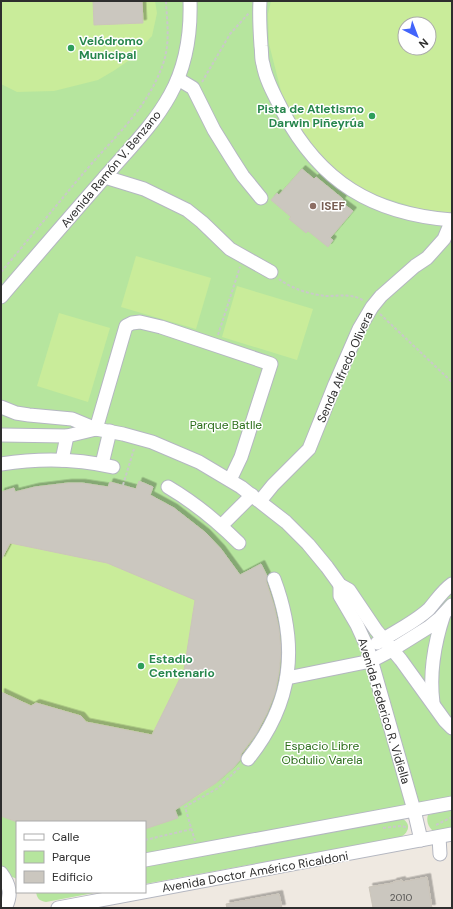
<svg xmlns="http://www.w3.org/2000/svg" width="453" height="909" font-family="'DM Sans',sans-serif">
	<defs>
		<filter id="shadow"><feDropShadow dx="3.5" dy="-3.5" stdDeviation="0" flood-color="#0004"/></filter>
	</defs>
	<rect width="100%" height="100%" fill="#efe9e1"/>
	<g fill="#b6e59e" fill-rule="evenodd">
		<path d="M 1,1 L 452,1 L 452,803 L 145,860 L 145,822 L 17,822 L 17,879 L 1,872 ZM 405,24 L 429,24 L 429,48 L 405,48 Z"/>
		<path d="M 452,809 L 452,828 L 433,831 C 428,827 426,820 428,815 Z"/>
		<path d="M 403,819 C 411,824 409,832 401,837 L 145,884 L 145,866 Z"/>
		<path d="M 36,892 L 99,892 L 46,902 C 39,901 37,898 36,892 Z"/>
	</g>
	<g fill="#c9ec9a" fill-rule="evenodd">
		<path d="M 1,1 L 155,1 L 157,13 L 152,36 L 128,61 L 115,70 L 98,80 L 54,91 L 17,92 L 1,84 Z"/>
		<path d="M 271,1 L 452,1 L 452,213 L 417,208 L 379,196 L 345,180 L 321,158 L 300,133 L 283,99 L 269,44 L 268,14 ZM 405,24 L 429,24 L 429,48 L 405,48 Z"/>
		<path d="M 136,256 L 211,278 L 196,329 L 121,307 Z"/>
		<path d="M 237,286 L 313,309 L 297,360 L 222,337 Z"/>
		<path d="M 59,313 L 110,328 L 88,402 L 37,386 Z"/>
		<path d="M 139,481 L 153,487 L 150,495 C 186,514 219,538 238,576 L 261,564 C 269,582 277,601 280,621 C 290,677 267,738 225,775 C 217,783 196,799 185,802 C 181,804 177,804 173,804 L 178,818 L 145,829 L 145,822 L 17,822 L 1,816 L 1,492 L 14,488 L 15,492 C 47,484 76,481 108,487 L 110,482 L 135,489 Z"/>
	</g>
	<g fill="#cbc7bf" stroke="#cbc5ba" filter="url(#shadow)">
		<path d="M 93,1 L 142,1 L 143,23 L 94,25 Z"/>
		<path d="M 302,169 L 314,179 L 316,177 L 343,199 L 341,202 L 353,211 L 330,238 L 333,240 L 328,247 L 308,231 L 306,233 L 289,219 L 291,217 L 271,200 L 277,193 L 279,195 Z"/>
		<path d="M 139,481 L 153,487 L 150,495 L 174,508 L 206,533 L 221,549 L 240,575 L 261,564 L 267,576 L 266,581 L 274,606 L 279,629 L 281,651 L 279,672 L 275,693 L 267,713 L 256,734 L 241,754 L 240,760 L 234,767 L 216,783 L 175,810 L 178,818 L 145,829 L 145,822 L 17,822 L 1,816 L 1,692 L 31,706 L 36,703 L 81,716 L 86,722 L 152,735 L 184,670 L 195,600 L 107,563 L 10,543 L 1,560 L 1,492 L 14,488 L 15,492 L 35,487 L 68,483 L 82,483 L 108,487 L 110,482 L 136,489 Z"/>
		<path d="M 427,877 L 432,908 L 373,908 L 369,887 L 393,883 L 393,882 L 402,880 L 402,882 Z"/>
		<path d="M 279,894 L 282,908 L 227,908 L 226,904 Z"/>
	</g>
	<g fill="none" stroke-linecap="round" stroke-linejoin="round">
		<defs>
			<g id="minor">
				<path d="M 260,1 C 259,16 260,31 261,46 C 262,52 261,59 263,64 C 266,81 275,96 283,112 C 320,182 373,214 452,220"/>
				<path d="M 178,79 L 193,88 L 214,130 L 232,159 L 243,176 L 261,198"/>
				<path d="M 105,177 L 144,189 L 187,210 L 202,222 L 230,249 L 271,272"/>
				<path d="M 1,297 C 35,257 70,217 104,178 C 127,151 153,126 170,95 C 186,66 191,33 190,1"/>
				<path d="M 1,407 L 16,413 L 29,415 L 72,419 L 96,429 L 123,434 L 152,442 L 199,462 L 241,487 L 286,522 L 308,544 L 327,567 L 340,585 L 349,590 L 376,630 L 401,660 L 445,721 L 452,728"/>
				<path d="M 96,429 L 126,326 L 132,323 L 140,322 L 161,327 L 271,364 L 241,457 L 230,480"/>
				<path d="M 1,435 L 67,436 L 96,429"/>
				<path d="M 62,460 L 67,436"/>
				<path d="M 1,464 C 39,458 75,458 113,467"/>
				<path d="M 102,464 L 110,431"/>
				<path d="M 168,487 C 195,503 217,521 239,543"/>
				<path d="M 260,501 L 273,485 L 309,449 L 335,384 L 359,329 L 372,307 L 381,296 L 415,266 L 427,258 L 444,239 L 452,220"/>
				<path d="M 222,525 L 252,495"/>
				<path d="M 340,585 L 340,596 L 357,625 L 368,649 L 414,810 L 421,840"/>
				<path d="M 377,643 C 394,632 414,623 429,609 C 437,600 442,591 452,584"/>
				<path d="M 287,678 L 371,661 L 392,650 L 429,627 L 440,618 L 452,605"/>
				<path d="M 433,703 C 429,672 434,644 444,614"/>
				<path d="M 248,759 C 293,703 299,646 274,579"/>
				<path d="M 439,837 L 440,854"/>
				<path d="M 145,860 L 452,803"/>
				<path d="M 1,873 C 10,885 12,895 5,908"/>
				<path d="M 58,908 L 452,834"/>
			</g>
		</defs>
		<use href="#minor" stroke="#b4b7c1" stroke-width="15"/>
		<g stroke="#c9c9c9" stroke-width="2" stroke-dasharray="3 2" stroke-linecap="butt">
			<path d="M 202,82 L 230,34 L 249,13"/>
			<path d="M 1,272 C 30,238 58,203 87,169 C 117,134 149,107 164,61 C 170,42 167,21 166,1"/>
			<path d="M 279,279 C 292,289 312,295 327,296 C 341,296 352,293 364,301"/>
			<path d="M 380,314 L 452,382"/>
			<path d="M 218,335 L 240,267"/>
			<path d="M 123,485 L 134,449"/>
			<path d="M 436,825 L 452,817"/>
			<path d="M 383,828 L 399,826 L 406,827"/>
			<path d="M 145,840 L 192,829"/>
			<path d="M 195,841 L 185,807 L 218,788 L 240,767"/>
		</g>
		<use href="#minor" stroke="#fff" stroke-width="13"/>
	</g>
	<g fill="#2e9e5b" stroke="#fff" stroke-width="1.5">
		<circle cx="71" cy="48" r="4"/>
		<circle cx="372" cy="116" r="4"/>
		<circle cx="141" cy="666" r="4"/>
	</g>
	<circle fill="#8d6e63" stroke="#fff" stroke-width="1.5" cx="313" cy="206" r="4"/>
	<g text-anchor="middle" stroke-width="3" stroke-linejoin="round" paint-order="stroke">
		<g font-size="10" fill="#555452">
			<text x="401" y="901">2010</text>
		</g>
		<g font-size="12" font-weight="bold" fill="#27864d" stroke="#fff" text-anchor="start">
			<text x="79" y="45">Velódromo<tspan x="79" dy="14">Municipal</tspan></text>
			<text x="364" y="113" text-anchor="end">Pista de Atletismo<tspan x="364" dy="14">Darwin Piñeyrúa</tspan></text>
			<text x="149" y="663">Estadio<tspan x="149" dy="14">Centenario</tspan></text>
		</g>
		<g font-size="12" fill="#2e2e2e" stroke="#fff">
			<text transform="translate(111 169) rotate(-50)" y="4">Avenida Ramón V. Benzano</text>
			<text transform="translate(345 367) rotate(-66)" y="4">Senda Alfredo Olivera</text>
			<text transform="translate(384 711) rotate(73)" y="4">Avenida Federico R. Vidiella</text>
			<text transform="translate(255 872) rotate(-10)" y="4">Avenida Doctor Américo Ricaldoni</text>
		</g>
		<g font-size="12" font-weight="bold" fill="#785e54" stroke="#fff" text-anchor="start">
			<text x="321" y="210">ISEF</text>
		</g>
		<g font-size="12" fill="#2c6e1b" stroke="#fff">
			<text x="226" y="429">Parque Batlle</text>
			<text x="322" y="750">Espacio Libre<tspan x="322" dy="14">Obdulio Varela</tspan></text>
		</g>
	</g>
	<rect width="453" height="909" fill="none" stroke="#2e2e2e" stroke-width="4"/>
	<rect x="16" y="821" width="130" height="72" fill="#ffffff" stroke="#ababab"/>
	<rect x="24" y="834" width="20" height="6" fill="#ffffff" stroke="#ababab"/>
	<text x="52" y="841" font-size="12" fill="#2e2e2e">Calle</text>
	<rect x="24" y="851" width="20" height="12" fill="#b6e59e" stroke="#ababab"/>
	<text x="52" y="861" font-size="12" fill="#2e2e2e">Parque</text>
	<rect x="24" y="871" width="20" height="12" fill="#cbc7bf" stroke="#ababab"/>
	<text x="52" y="881" font-size="12" fill="#2e2e2e">Edificio</text>
	<g transform="translate(417 36) rotate(138)"><circle r="19" fill="#ffffff" stroke="#ababab"/>
	<path d="M0-3L7 15L0 10L-7 15Z" fill="#4264fb"/>
	<text y="-6" font-size="11" font-weight="bold" text-anchor="middle" fill="#2e2e2e">N</text>
	</g>
</svg>
